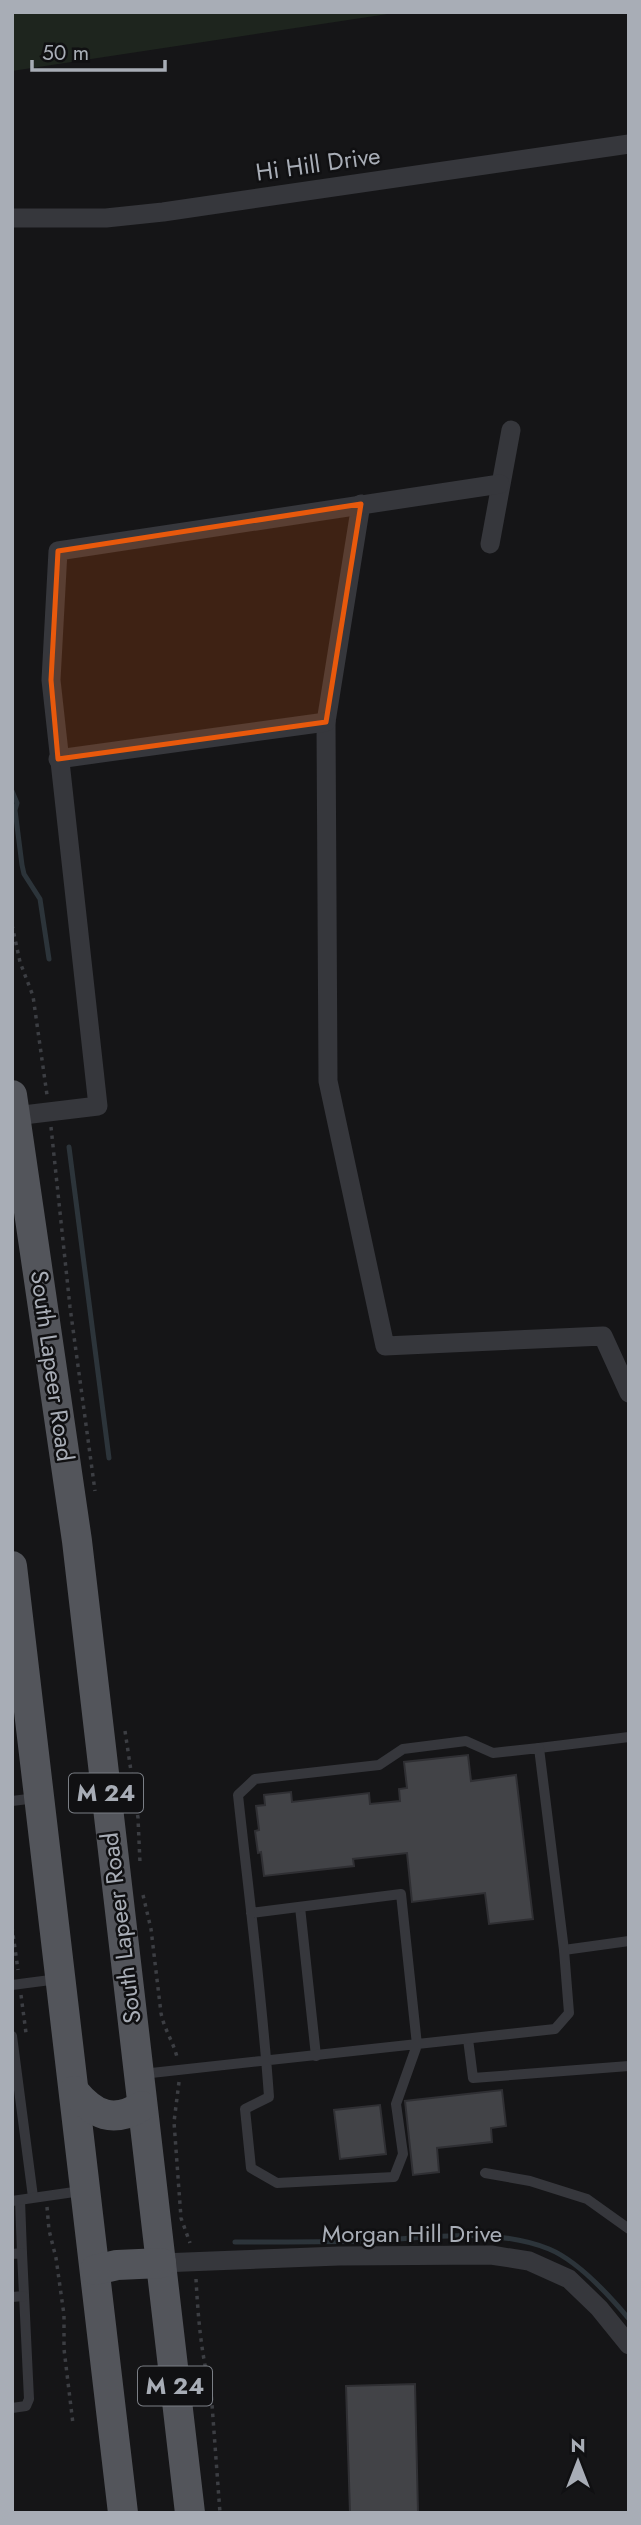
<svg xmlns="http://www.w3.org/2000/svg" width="641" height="2525" font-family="Jost,sans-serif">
	<rect width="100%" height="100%" fill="#151517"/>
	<path fill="#1e251e" d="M 12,12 L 401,12 L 12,71 Z"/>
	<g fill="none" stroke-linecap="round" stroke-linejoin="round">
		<g stroke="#2c343a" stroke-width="5">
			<path d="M 12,791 L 17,803 L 15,810 L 22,865 L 24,874 L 40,899 L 49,959"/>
			<path d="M 69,1147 L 109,1458"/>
			<path d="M 235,2242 C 278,2242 321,2242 363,2241 C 423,2239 492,2226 549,2249 C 578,2261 609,2295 629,2319"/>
		</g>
	</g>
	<g fill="#424347" stroke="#2f2f33" stroke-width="2">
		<path d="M 468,1755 L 471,1781 L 516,1775 L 533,1919 L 489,1924 L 485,1893 L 412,1902 L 407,1853 L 353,1859 L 354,1866 L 264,1876 L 261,1852 L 258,1853 L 255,1831 L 259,1830 L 256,1806 L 265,1805 L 264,1795 L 291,1792 L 292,1802 L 369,1793 L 370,1804 L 400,1801 L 399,1789 L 407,1788 L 404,1762 Z"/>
		<path d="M 502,2090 L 506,2126 L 491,2128 L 492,2142 L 437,2148 L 439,2172 L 413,2175 L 405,2101 Z"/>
		<path d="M 380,2105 L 386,2154 L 340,2159 L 334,2110 Z"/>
		<path d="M 415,2384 L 418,2513 L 350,2513 L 346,2386 Z"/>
	</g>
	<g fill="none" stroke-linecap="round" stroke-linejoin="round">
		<g stroke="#3c3e43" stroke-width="3.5" stroke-dasharray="3.5 5" stroke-linecap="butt">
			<path d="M 12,925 L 20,962 L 33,996 L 47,1095"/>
			<path d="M 51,1127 L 70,1307 L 95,1491"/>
			<path d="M 125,1731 L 138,1818 L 140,1863"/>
			<path d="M 143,1895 L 151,1929 L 161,2013 C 164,2029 173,2041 177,2057"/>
			<path d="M 12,1927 L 18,1970"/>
			<path d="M 21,1995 L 26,2033"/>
			<path d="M 179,2082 L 174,2122 L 181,2218 L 190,2243"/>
			<path d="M 47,2207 L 49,2230 L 56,2258 L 64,2315 L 64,2349 L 73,2424"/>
			<path d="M 196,2279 C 198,2316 201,2355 211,2391 L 220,2513"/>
		</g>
		<g stroke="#36373c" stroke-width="10">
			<path d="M 539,1748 L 629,1737"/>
			<path d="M 12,1801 L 36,1798"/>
			<path d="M 300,1907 L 316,2056"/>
			<path d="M 564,1950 L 629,1941"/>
			<path d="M 12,1985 L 58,1979"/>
			<path d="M 12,2036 L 33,2197"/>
			<path d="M 468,2039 L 473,2078 L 629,2066"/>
			<path d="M 142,2074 C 280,2058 418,2045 555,2029 L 569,2013 L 564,1950 L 539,1748 L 493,1753 L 466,1741 L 403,1749 L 379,1765 L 255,1779 L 238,1795 C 249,1896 262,1996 269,2097 L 245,2109 L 251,2168 L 277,2183 L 394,2177 L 403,2154 L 396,2104 L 417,2045 L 401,1894 L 251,1913"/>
			<path d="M 485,2173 L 530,2181 L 587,2199 L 629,2229"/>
			<path d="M 20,2200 L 22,2253"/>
			<path d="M 12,2201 L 81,2191"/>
			<path d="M 12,2254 L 22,2253 L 29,2399 L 26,2406 L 12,2408"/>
			<path d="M 12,2297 L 24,2296"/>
		</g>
		<g stroke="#36373c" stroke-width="19">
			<path d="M 12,218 L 106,218 L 163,212 L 629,144"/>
			<path d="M 361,504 L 326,722 L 328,1081 L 385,1346 L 603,1336 L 629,1393"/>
			<path d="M 490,544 L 511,430"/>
			<path d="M 58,759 L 326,722"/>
			<path d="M 15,1116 L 98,1106 L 51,680 L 58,551 L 500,484"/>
			<path d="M 161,2263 L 339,2256 L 491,2255 L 529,2261 L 569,2279 L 599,2308 L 629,2345"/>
		</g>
		<g stroke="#53555b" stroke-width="30">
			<path d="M 12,1095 L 77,1541 L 190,2513"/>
			<path d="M 12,1566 L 123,2513"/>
			<path d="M 74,2091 C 94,2115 113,2124 142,2106"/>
			<path d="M 95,2270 L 117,2265 L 161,2263"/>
		</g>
	</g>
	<path fill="#e8590c" fill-opacity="0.2" stroke="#e8590c" stroke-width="5" stroke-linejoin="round" d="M 361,504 L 326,722 L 58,759 L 51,680 L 58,551 Z"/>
	<g text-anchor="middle" stroke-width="5" stroke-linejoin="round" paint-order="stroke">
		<g fill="#101012" stroke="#7a7e85" stroke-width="2">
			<rect x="69" y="1773.5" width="74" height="39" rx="5"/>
			<rect x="138" y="2366.5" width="74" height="39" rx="5"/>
		</g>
		<g font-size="23" font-weight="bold" fill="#a8adb6">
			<text x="106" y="1801">M 24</text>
			<text x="175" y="2394">M 24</text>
		</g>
		<g font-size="24" fill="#a8adb6" stroke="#101012">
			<text transform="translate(318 164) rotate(-8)" y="8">Hi Hill Drive</text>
			<text transform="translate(52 1366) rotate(82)" y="8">South Lapeer Road</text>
			<text transform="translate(121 1928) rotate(-97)" y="8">South Lapeer Road</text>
			<text x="412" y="2242">Morgan Hill Drive</text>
		</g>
	</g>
	<rect width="641" height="2525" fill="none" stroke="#a8adb6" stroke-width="28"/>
	<g transform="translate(578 2462)" stroke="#101012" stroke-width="5" paint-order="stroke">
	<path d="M0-5L12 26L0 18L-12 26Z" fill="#a8adb6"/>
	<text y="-10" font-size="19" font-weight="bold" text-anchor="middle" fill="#a8adb6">N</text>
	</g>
	<path d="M32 60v10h133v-10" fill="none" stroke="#a8adb6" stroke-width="3.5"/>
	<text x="42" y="60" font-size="21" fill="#a8adb6" stroke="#101012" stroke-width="5" paint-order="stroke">50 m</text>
</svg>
